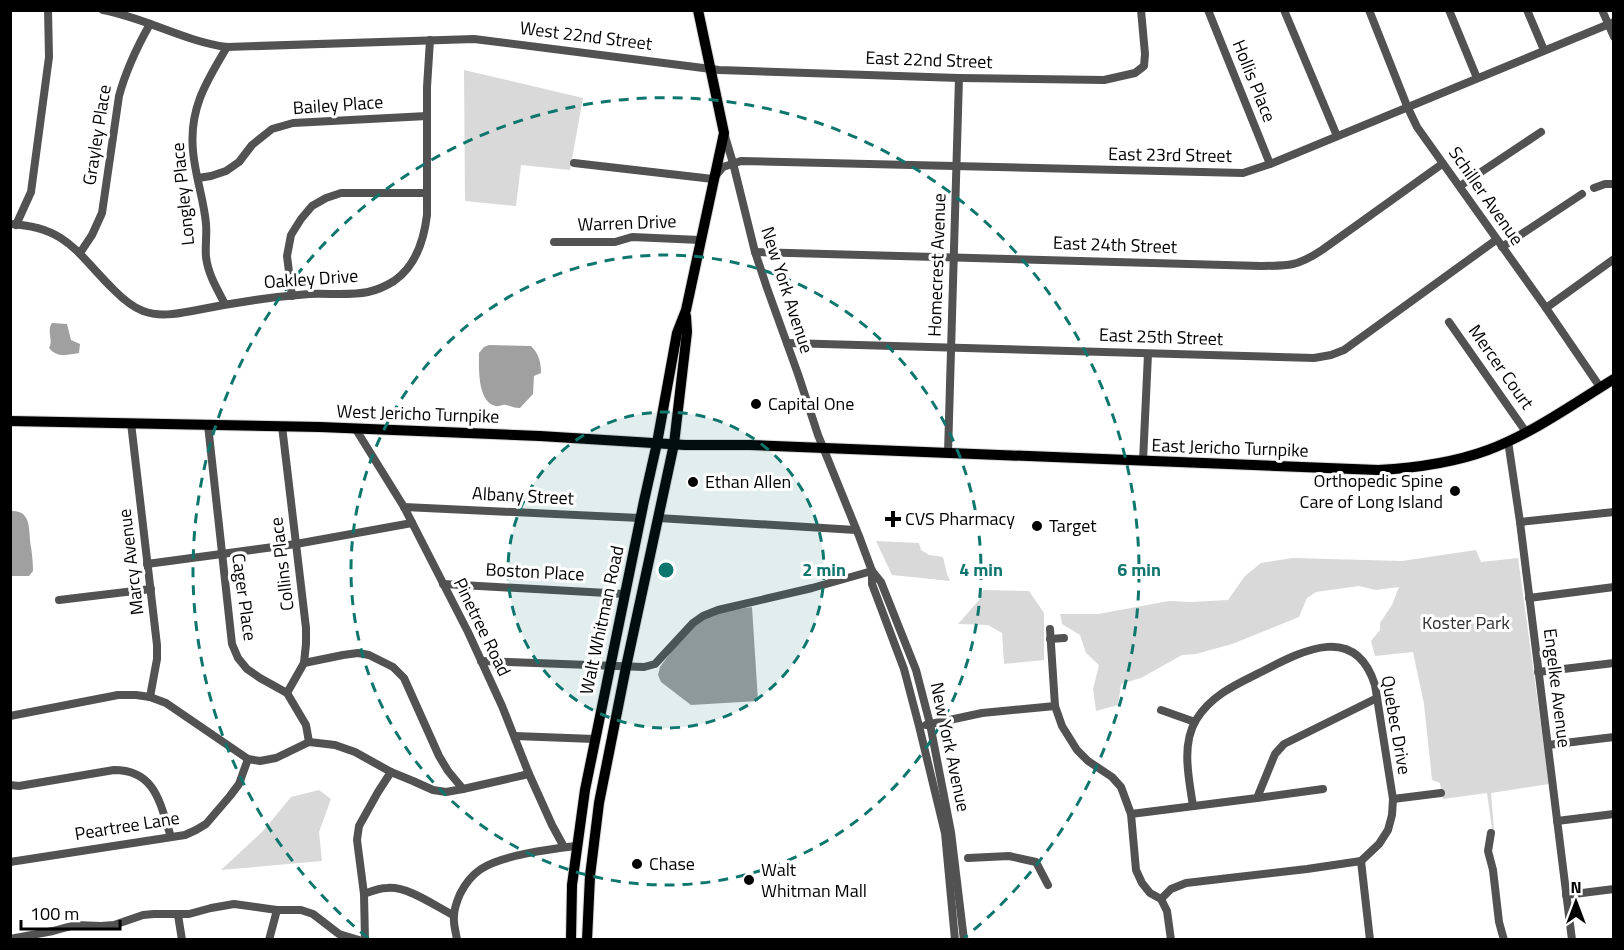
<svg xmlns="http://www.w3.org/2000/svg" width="1624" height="950" font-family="'Titillium Web',sans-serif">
	<rect width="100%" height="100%" fill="#fff"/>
	<g fill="#d9d9d9">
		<path d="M 464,70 L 583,98 L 570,170 L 521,165 L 516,206 L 465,201 Z"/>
		<path d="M 876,541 L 919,543 L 921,550 L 929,555 L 943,557 L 947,574 L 950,581 L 892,575 Z"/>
		<path d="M 1476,550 L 1481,562 L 1518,558 L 1549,784 L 1491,793 L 1494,829 L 1492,829 L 1487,793 L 1443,799 L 1440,783 L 1432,780 L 1424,704 L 1413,652 L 1375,656 L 1371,641 L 1380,630 L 1380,623 L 1392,605 L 1399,587 L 1376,590 L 1359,586 L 1316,592 L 1307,598 L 1299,617 L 1232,644 L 1196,654 L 1182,655 L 1141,678 L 1121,684 L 1118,705 L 1096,711 L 1093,689 L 1099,665 L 1086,653 L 1080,635 L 1062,624 L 1060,614 L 1098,614 L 1169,601 L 1191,602 L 1228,600 L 1245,576 L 1261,563 L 1293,558 L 1402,561 Z"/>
		<path d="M 983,590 L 1029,591 L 1044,613 L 1044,660 L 1004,664 L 1002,633 L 988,625 L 958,624 L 979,600 Z"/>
		<path d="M 319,790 L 331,799 L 319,832 L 322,861 L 221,870 L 263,831 L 291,797 Z"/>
	</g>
	<g fill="#a0a0a0">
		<path d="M 52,323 L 67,324 L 71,340 L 80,344 L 79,353 C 67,355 57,358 49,348 C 54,340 46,331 52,323 Z"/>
		<path d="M 489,345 L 531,346 C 539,354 541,362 541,373 L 534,376 L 533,394 L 520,408 C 514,408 511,406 506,405 C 502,404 499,407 496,406 C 477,402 479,367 479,353 L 484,347 Z"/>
		<path d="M 11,511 C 33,510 28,532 31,547 C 32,555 33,562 33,571 L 29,576 L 11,576 Z"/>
		<path d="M 752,607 L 758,701 L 691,705 L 661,682 L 658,675 L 660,667 C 676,646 692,621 719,613 C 729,610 741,609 752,607 Z"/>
	</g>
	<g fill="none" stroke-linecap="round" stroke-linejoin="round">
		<defs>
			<g id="major">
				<path d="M 10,421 L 320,427 L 540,436 L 685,445 L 750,445 L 1378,470 C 1416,468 1453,463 1488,450 C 1533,433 1573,404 1614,379"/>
				<path d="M 571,940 L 572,885 L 585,790 L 644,501 L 657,443 L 677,333 L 686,310 L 724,133 L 698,10"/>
				<path d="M 587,940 L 590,876 L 599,803 L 626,667 L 674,444 L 687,332 L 686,316"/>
			</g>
		</defs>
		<use href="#major" stroke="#dbdbdb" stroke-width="12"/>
		<g stroke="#525252" stroke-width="8">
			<path d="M 103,10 C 146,18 183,41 227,47 L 474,39 L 719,70 L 959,78 L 1104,80 L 1135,73 L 1144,66 L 1145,54 L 1141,10"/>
			<path d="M 1208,10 L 1270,164"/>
			<path d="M 1284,10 L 1337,136"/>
			<path d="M 1369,10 L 1407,106 L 1417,127 L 1546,308 L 1600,387"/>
			<path d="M 1449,10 L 1477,78"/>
			<path d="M 1527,10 L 1544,50"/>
			<path d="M 1602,10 L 1614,37"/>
			<path d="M 724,133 L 733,163 L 755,252 L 767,288 L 798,374 L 818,435 L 859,536 L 872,571 L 872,584 L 904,669 L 919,726 L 945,833 L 955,940"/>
			<path d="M 574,163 L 713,179 L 723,167 L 741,161 L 1243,173 L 1270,164 L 1614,22"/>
			<path d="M 198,178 L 211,176 L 226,171 L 239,162 L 252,145 L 272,129 L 293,123 L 427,116"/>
			<path d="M 1460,186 L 1541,132"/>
			<path d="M 1594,188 L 1605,184 L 1614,184"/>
			<path d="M 10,224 C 68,227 77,254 114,290 C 122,298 132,307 143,311 C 159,317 176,314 192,311 C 231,303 270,297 309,294 C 329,293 349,296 368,292 C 377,290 386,286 394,281 C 416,266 424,240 427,215 L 427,87 L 430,40"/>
			<path d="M 16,225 L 31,192 L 49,57 L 48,10"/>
			<path d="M 554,242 L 615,242 L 632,237 L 700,240"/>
			<path d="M 1502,247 L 1582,194"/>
			<path d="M 755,252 L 1261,266 C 1289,266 1298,266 1322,250 L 1442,164"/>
			<path d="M 80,253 L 92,235 L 102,213 L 119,96 C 126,70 137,47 150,24"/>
			<path d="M 292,296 L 287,256 L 291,235 L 301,219 L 312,206 L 326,198 L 341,193 L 426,193"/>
			<path d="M 225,304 C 217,289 208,274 206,257 C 205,246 207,235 206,224 C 204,200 195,176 193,151 C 189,109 206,82 227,47"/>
			<path d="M 1546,308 L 1614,259"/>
			<path d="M 1449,322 L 1526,432"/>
			<path d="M 787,343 L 1314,358 L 1331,355 L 1344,350 L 1496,240"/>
			<path d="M 131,423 L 157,645 L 157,659 L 150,697"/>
			<path d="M 208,425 L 232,644 L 238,658 L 247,669 L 260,678 L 287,693 L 306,725 L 309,742"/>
			<path d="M 282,426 L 306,628 L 306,644 L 304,663 L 287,693"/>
			<path d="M 355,428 L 404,507 L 468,632 L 502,706 L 529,774 L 552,825 L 564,847"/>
			<path d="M 1508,441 L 1520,522 L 1572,940"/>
			<path d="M 948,453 L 959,78"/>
			<path d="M 1143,461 L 1148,354"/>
			<path d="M 404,507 L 640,518"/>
			<path d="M 658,518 L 856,530"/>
			<path d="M 1520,522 L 1614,512"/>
			<path d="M 147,564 L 296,544 L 412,523"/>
			<path d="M 872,571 L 881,582 L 916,670 L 930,724 L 951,832 L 964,940"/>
			<path d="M 443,584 L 625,594"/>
			<path d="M 1529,598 L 1614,587"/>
			<path d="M 59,600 L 151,589"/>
			<path d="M 1050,629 L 1055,706 L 1062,726 L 1077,750 L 1088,761 L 1112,777 L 1121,787 L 1131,814 L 1136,870 L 1142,883 L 1150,893 L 1161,899 L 1167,911 L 1171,940"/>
			<path d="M 1050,639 L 1064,638"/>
			<path d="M 481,661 L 644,667 L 655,664 L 693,623 L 703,616 L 718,610 L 812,588 L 872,571"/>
			<path d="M 304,663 L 343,655 L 358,653 L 369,655 L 393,667 L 404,678 L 439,756 L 448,771 L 463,789"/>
			<path d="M 1538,672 L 1614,663"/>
			<path d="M 1161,710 L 1195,722"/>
			<path d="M 10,716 L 118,695 L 136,695 L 150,697 L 166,703 L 248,759 L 260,761 L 276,758 L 309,742 L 335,745 L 355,752 L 391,772 L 413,781 L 433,790 L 446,792 L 463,789 L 529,774"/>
			<path d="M 926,725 L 982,713 L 1055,706"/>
			<path d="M 515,736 L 594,739"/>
			<path d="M 1548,745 L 1614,737"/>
			<path d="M 10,785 L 19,786 L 114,770 C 156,770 160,804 171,837"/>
			<path d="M 1257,798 L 1323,789"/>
			<path d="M 1393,799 L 1441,793"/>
			<path d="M 1131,814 L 1257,798 L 1275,754 L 1284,744 L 1377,698"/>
			<path d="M 1557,821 L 1614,814"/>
			<path d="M 1491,833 L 1488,851 L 1493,870 L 1499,922 L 1504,940"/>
			<path d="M 968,858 L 1009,856 L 1036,862 L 1048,885"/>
			<path d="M 1361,861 L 1370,940"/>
			<path d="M 10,862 L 185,835 L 196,830 L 206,824 L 230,796 L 239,784 L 248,759"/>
			<path d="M 364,894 C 372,891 379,888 387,888 C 408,886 435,906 453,915"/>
			<path d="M 1566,895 L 1614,889"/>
			<path d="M 1161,899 L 1171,889 L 1186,883 L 1307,869 L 1361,861 L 1379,844 L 1388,830 L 1392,815 L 1393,799 L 1375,685 C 1355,622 1302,651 1261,672 C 1237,684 1211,695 1196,720 C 1181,745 1189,779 1193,806"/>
			<path d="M 178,915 L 182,940"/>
			<path d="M 10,939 L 53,931 L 75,925 L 101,926 L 114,925 L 143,915 L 154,914 L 189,914 L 211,908 L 234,904 L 277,910 L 301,910 L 313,914 L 339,934 L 359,940"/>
			<path d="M 269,940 L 277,910"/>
			<path d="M 365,940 L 364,894 L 357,840 L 359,826 L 378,792 L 391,772"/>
			<path d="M 457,940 C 456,932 453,924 454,916 C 454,909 457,901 460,894 C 465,884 472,875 481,869 C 502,855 551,849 576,846"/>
		</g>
		<use href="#major" stroke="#000" stroke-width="10"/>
	</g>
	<circle cx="666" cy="570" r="158" fill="#0f766e" fill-opacity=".12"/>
	<g fill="none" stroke="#0f766e" stroke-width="3" stroke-dasharray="10 8">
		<circle cx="666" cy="570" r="158"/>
		<circle cx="666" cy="570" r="315"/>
		<path d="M368 938A473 473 0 1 1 964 938"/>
	</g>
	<g fill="#000" stroke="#fff" stroke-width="2">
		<circle cx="756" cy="404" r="6"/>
		<circle cx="693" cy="482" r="6"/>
		<circle cx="1455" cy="491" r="6"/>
		<path d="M890 510h6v6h6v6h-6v6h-6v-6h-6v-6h6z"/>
		<circle cx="1037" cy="526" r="6"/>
		<circle cx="637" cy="864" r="6"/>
		<circle cx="749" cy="880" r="6"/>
	</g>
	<g text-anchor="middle" stroke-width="6" stroke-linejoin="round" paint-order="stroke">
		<g font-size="18" fill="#000" stroke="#fff">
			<text transform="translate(586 36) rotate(7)" y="6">West 22nd Street</text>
			<text transform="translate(929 60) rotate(2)" y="6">East 22nd Street</text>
			<text transform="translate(1254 81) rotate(68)" y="6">Hollis Place</text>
			<text transform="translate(338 105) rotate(-4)" y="6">Bailey Place</text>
			<text transform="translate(97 135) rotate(-81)" y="6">Grayley Place</text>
			<text transform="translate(1170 155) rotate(1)" y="6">East 23rd Street</text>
			<text transform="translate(183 194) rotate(-96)" y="6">Longley Place</text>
			<text transform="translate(1486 196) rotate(55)" y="6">Schiller Avenue</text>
			<text transform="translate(627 223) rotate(-2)" y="6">Warren Drive</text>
			<text transform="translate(1115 245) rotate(2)" y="6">East 24th Street</text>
			<text transform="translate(937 265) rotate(-88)" y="6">Homecrest Avenue</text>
			<text transform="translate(311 279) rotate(-4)" y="6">Oakley Drive</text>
			<text transform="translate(787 290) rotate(72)" y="6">New York Avenue</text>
			<text transform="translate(1161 337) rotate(2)" y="6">East 25th Street</text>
			<text transform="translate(1501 367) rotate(55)" y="6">Mercer Court</text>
			<text transform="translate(418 414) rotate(2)" y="6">West Jericho Turnpike</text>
			<text transform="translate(1230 448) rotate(2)" y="6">East Jericho Turnpike</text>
			<text transform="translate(523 496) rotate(3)" y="6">Albany Street</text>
			<text transform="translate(131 562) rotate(-97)" y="6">Marcy Avenue</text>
			<text transform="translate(282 564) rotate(-97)" y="6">Collins Place</text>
			<text transform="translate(535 572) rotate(3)" y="6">Boston Place</text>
			<text transform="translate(244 597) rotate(82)" y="6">Cager Place</text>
			<text transform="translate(602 620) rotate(-78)" y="6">Walt Whitman Road</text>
			<text transform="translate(482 627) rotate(64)" y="6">Pinetree Road</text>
			<text transform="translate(1557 688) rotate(83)" y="6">Engelke Avenue</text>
			<text transform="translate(1396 725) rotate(80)" y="6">Quebec Drive</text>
			<text transform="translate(950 747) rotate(78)" y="6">New York Avenue</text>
			<text transform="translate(127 826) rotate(-9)" y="6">Peartree Lane</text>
		</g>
		<g font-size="18" fill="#000" stroke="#fff" text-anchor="start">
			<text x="768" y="410">Capital One</text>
			<text x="1443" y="487" text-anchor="end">Orthopedic Spine<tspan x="1443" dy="21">Care of Long Island</tspan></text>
			<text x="705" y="488">Ethan Allen</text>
			<text x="905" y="525">CVS Pharmacy</text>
			<text x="1049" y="532">Target</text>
			<text x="649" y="870">Chase</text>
			<text x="761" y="876">Walt<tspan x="761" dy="21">Whitman Mall</tspan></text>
		</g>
		<g font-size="18" fill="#303030" stroke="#fff">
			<text x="1466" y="629">Koster Park</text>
		</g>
	</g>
	<circle cx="666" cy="570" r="9" fill="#0f766e" stroke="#fff" stroke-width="3"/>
	<g font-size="18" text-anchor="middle" font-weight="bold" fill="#0f766e" stroke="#fff" stroke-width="6" stroke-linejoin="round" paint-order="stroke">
		<text x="824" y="576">2 min</text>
		<text x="981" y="576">4 min</text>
		<text x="1139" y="576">6 min</text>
	</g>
	<rect width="1624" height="950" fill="none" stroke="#000000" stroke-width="24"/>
	<g transform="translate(1576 902)" stroke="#ffffff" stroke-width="4.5" paint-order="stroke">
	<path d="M0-4.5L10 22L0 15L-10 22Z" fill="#000000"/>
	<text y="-9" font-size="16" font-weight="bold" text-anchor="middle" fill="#000000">N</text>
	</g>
	<path d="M21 920v9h99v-9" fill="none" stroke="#000000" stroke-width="3"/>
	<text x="30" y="920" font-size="18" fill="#000000" stroke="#ffffff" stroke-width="4.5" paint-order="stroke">100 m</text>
</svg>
